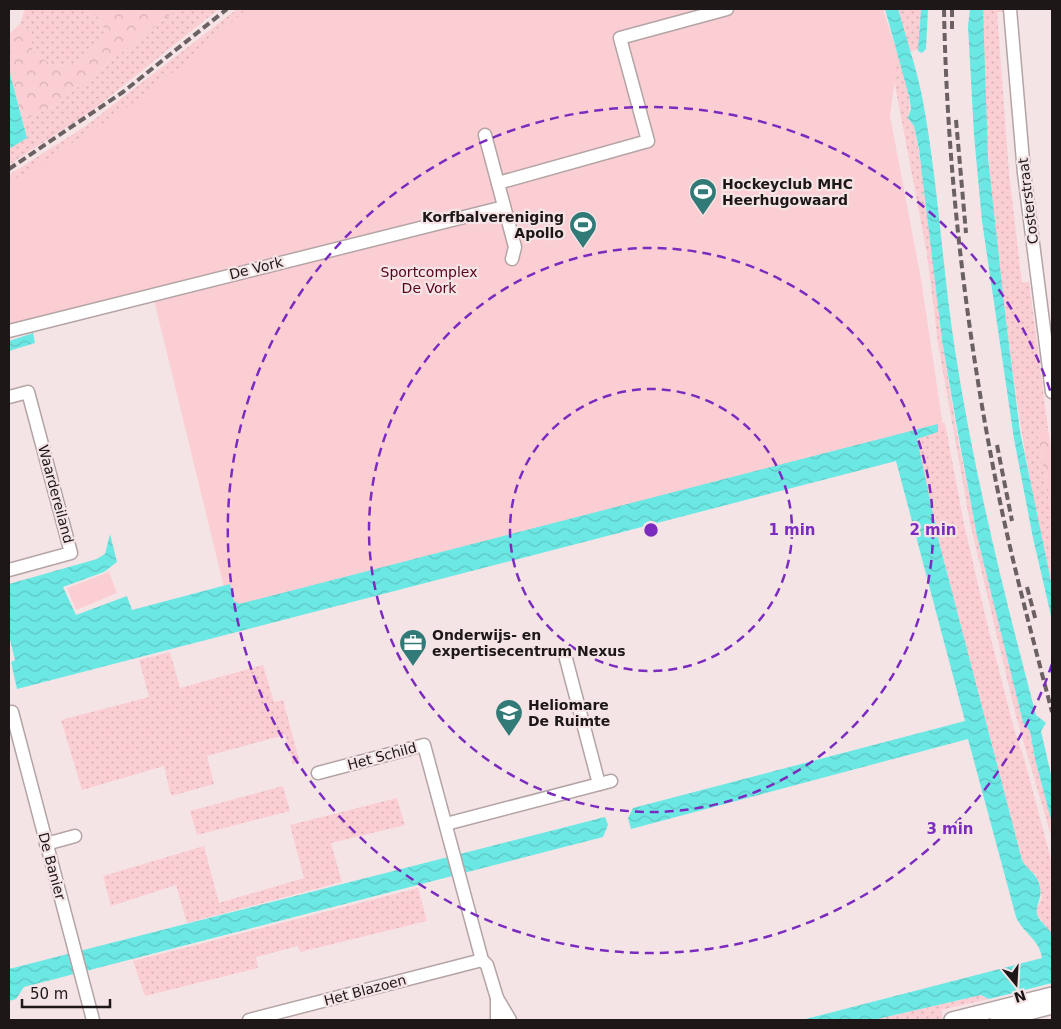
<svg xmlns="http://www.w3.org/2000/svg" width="1061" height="1029" font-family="'DejaVu Sans',sans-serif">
	<defs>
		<pattern id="grass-dots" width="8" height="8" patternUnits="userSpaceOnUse" patternTransform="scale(1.25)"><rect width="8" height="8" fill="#fbced3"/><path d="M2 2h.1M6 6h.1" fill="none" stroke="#d7b0b4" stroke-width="1.8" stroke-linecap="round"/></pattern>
		<pattern id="forest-crowns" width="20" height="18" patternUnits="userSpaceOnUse" patternTransform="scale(1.25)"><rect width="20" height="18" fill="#fbced3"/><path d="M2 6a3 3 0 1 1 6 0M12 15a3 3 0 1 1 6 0" fill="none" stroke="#d7b0b4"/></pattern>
		<pattern id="water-waves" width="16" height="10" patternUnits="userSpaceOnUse" patternTransform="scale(1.25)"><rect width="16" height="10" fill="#6ce8e4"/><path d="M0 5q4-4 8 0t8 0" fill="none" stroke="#5dc6c3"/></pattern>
	</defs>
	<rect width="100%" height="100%" fill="#f5e4e6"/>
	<g fill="url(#grass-dots)">
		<path d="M 25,9 L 84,9 L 97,16 L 105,30 C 92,62 58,81 32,49 L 32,33 L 20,24 Z"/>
		<path d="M 177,9 L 219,9 L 94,109 L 9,165 L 9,149 L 27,138 L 23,121 L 55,105 Z"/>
		<path d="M 237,9 L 271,9 L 206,61 L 9,188 L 9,175 L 87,125 Z"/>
		<path d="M 898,9 L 921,9 L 919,49 L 909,52 Z"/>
		<path d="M 983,9 L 1005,9 L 1005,12 L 997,12 L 1009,173 L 1022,283 L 1029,282 L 1048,428 L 1037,430 L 1052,519 L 1052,586 C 1026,475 1010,364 998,250 C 989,171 981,88 983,9 Z"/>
		<path d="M 898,56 C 904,76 913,97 908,118 L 914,126 L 921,163 L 942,340 L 956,428 L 977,536 L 1023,722 L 1030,731 L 1035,759 L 1052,823 L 1052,839 L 1016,716 L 970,523 L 938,344 L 927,254 L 890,59 Z"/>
		<path d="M 945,423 L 964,524 L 988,627 L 1014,729 L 1024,758 L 1052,863 L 1052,935 L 1037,915 L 1037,909 L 1042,897 L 1036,875 L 1025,867 L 1022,860 L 939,542 L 916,439 L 938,432 L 938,424 Z"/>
		<path d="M 170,652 L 180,688 L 263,665 L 274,702 L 283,700 L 300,763 L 293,764 L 285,735 L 207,756 L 214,784 L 171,796 L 164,766 L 82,790 L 61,720 L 149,697 L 139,660 Z"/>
		<path d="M 283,786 L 290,811 L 197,835 L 190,811 Z"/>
		<path d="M 397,798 L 405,825 L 331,843 L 342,882 L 187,923 L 176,885 L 111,906 L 103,876 L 204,846 L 219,903 L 304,878 L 290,825 Z"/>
		<path d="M 418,888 L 427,921 L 300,952 L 298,946 L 256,957 L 258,968 L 145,996 L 133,961 Z"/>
		<path d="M 981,995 L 989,999 L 941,1010 L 943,1019 L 936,1020 L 873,1020 Z"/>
	</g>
	<g fill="url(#forest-crowns)">
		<path d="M 84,9 L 177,9 L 55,105 L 23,121 L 9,70 L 9,34 L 20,24 L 32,33 L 32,49 C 58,81 92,62 105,30 L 97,16 Z"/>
		<path d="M 1048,428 L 1052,455 L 1052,519 L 1037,430 Z"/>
	</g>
	<g fill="#fbced3">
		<path d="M 247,9 L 883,9 L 898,56 L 890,116 L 921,279 L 943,426 L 230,612 L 153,296 L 9,332 L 9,183 L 124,110 L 199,52 Z"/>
		<path d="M 109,572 L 117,593 L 76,610 L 67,588 Z"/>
	</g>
	<g fill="url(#water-waves)">
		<path d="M 885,9 L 898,9 C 906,37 916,67 922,96 C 938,180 942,266 955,350 C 974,474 1004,594 1036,715 L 1046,723 L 1041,731 L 1052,779 L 1052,823 L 1035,759 L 1030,731 L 1023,722 L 977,536 L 957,428 L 942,340 L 919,149 L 914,126 L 908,118 L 911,108 L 909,96 Z"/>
		<path d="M 921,9 L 928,9 L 926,49 L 922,53 L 918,51 Z"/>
		<path d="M 970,9 L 983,9 L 988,157 L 1006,321 L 1020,431 L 1052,586 L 1052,620 L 1033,538 L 1014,439 L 982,221 L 974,135 L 968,26 Z"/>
		<path d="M 9,70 L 27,138 L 9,149 Z"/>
		<path d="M 33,333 L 35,343 L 9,351 L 9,341 Z"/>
		<path d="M 938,424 L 938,432 L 917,439 L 939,542 L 1022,860 C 1026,869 1035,872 1038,881 C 1045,897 1035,903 1037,914 C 1039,923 1051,928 1052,936 C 1055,951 1052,969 1052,983 L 989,999 L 981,995 L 873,1020 L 802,1020 L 1042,958 C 1040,940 1023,933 1016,917 L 968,739 L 631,829 L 628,818 L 633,808 L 965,721 L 896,461 L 17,689 L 11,662 L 15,660 L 9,636 L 9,584 L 97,559 L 105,554 L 110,534 L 117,562 L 104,572 L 63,587 L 76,615 L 127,596 L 132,610 L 230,584 L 234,601 L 239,604 Z"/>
		<path d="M 605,817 L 608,825 L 603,837 L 24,987 L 16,999 L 9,1001 L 9,969 Z"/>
	</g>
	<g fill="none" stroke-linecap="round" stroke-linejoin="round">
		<defs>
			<g id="minor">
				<path d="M 1010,9 L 1024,173 L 1052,392"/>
				<path d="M 485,135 L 515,247 L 512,259"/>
				<path d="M 498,183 L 648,141 L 620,38 L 727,9"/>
				<path d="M 9,331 L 504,207"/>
				<path d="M 9,397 L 28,392 L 71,553 L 9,570"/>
				<path d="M 565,655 L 599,784"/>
				<path d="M 12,712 L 93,1020"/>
				<path d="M 318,773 L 424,745 L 482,960 L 487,965 L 497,998 L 510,1020"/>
				<path d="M 446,824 L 611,781"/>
				<path d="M 46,844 L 75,836"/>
				<path d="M 497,998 L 497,1020"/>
				<path d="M 249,1020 L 482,960"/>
			</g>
			<g id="major">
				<path d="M 952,1020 L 1052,995"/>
				<path d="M 998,1020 L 1052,1006"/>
			</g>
		</defs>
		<use href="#minor" stroke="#b4a4a5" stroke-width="15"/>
		<use href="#major" stroke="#b4a4a5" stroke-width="18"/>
		<use href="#minor" stroke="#fff" stroke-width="12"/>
		<use href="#major" stroke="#fff" stroke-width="15"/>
		<g stroke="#6b6162" stroke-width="4" stroke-dasharray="8 4" stroke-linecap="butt">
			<path d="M 944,9 C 947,171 966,333 998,492 C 1013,566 1033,639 1052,712"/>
			<path d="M 952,9 L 952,31"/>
			<path d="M 956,120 L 966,233"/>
			<path d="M 9,169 L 123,92 L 227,9"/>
			<path d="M 997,445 L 1012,521"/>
			<path d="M 1027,587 L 1036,621"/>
		</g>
	</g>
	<g fill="none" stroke="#7b2cbf" stroke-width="2.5" stroke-dasharray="9 6">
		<circle cx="651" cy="530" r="141"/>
		<circle cx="651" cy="530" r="282"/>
		<path d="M1052 664A423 423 0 1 1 1052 396"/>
	</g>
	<defs>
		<symbol id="stadium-pin" viewBox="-11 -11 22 30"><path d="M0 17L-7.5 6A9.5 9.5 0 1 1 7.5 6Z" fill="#317a77" stroke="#f5e4e6"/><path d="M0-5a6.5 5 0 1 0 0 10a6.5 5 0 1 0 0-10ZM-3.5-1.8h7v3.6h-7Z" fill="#fff"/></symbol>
		<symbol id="office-pin" viewBox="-11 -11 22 30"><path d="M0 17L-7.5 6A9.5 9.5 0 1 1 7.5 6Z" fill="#317a77" stroke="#f5e4e6"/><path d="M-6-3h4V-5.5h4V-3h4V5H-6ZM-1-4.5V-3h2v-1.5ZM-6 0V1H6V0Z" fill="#fff"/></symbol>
		<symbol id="school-pin" viewBox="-11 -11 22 30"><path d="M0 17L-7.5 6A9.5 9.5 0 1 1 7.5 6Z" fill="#317a77" stroke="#f5e4e6"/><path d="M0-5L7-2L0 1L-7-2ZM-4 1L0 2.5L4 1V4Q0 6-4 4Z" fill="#fff"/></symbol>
	</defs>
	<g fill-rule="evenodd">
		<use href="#stadium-pin" x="687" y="176" width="32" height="43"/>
		<use href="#stadium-pin" x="567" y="209" width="32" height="43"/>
		<use href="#office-pin" x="397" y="627" width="32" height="43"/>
		<use href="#school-pin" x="493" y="697" width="32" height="43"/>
	</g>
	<g text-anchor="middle" stroke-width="4.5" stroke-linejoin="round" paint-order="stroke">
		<g font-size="14" font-weight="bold" fill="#1d1718" stroke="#f5e4e6" text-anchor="start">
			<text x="722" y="189">Hockeyclub MHC<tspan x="722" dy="16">Heerhugowaard</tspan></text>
			<text x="564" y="222" text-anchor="end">Korfbalvereniging<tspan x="564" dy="16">Apollo</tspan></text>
			<text x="432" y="640">Onderwijs- en<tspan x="432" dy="16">expertisecentrum Nexus</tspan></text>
			<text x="528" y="710">Heliomare<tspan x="528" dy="16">De Ruimte</tspan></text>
		</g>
		<g font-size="14" fill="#1d1718" stroke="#f5e4e6">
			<text transform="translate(1028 201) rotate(-97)" y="5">Costerstraat</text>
			<text transform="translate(256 268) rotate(-14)" y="5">De Vork</text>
			<text transform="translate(56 494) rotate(75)" y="5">Waardereiland</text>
			<text transform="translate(382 756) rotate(-15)" y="5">Het Schild</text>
			<text transform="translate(52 866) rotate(75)" y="5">De Banier</text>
			<text transform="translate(365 990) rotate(-15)" y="5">Het Blazoen</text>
		</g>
		<g font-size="14" fill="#56031e" stroke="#f5e4e6">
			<text x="429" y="277">Sportcomplex<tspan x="429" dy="16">De Vork</tspan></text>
		</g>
	</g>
	<circle cx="651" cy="530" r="8" fill="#7b2cbf" stroke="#f5e4e6" stroke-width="2.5"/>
	<g font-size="15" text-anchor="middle" font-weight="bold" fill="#7b2cbf" stroke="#f5e4e6" stroke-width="4.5" stroke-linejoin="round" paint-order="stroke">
		<text x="792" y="535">1 min</text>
		<text x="933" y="535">2 min</text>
		<text x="950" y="834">3 min</text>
	</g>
	<rect width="1061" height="1029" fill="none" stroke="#1d1718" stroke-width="20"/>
	<g transform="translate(1016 984) rotate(162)" stroke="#f5e4e6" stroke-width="4" paint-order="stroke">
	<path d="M0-4L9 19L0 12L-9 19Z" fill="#1d1718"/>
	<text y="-8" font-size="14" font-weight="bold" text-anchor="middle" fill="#1d1718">N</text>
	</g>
	<path d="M22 999v8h88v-8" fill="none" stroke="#1d1718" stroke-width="2.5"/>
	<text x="30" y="999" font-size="15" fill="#1d1718" stroke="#f5e4e6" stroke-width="4" paint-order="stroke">50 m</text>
</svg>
